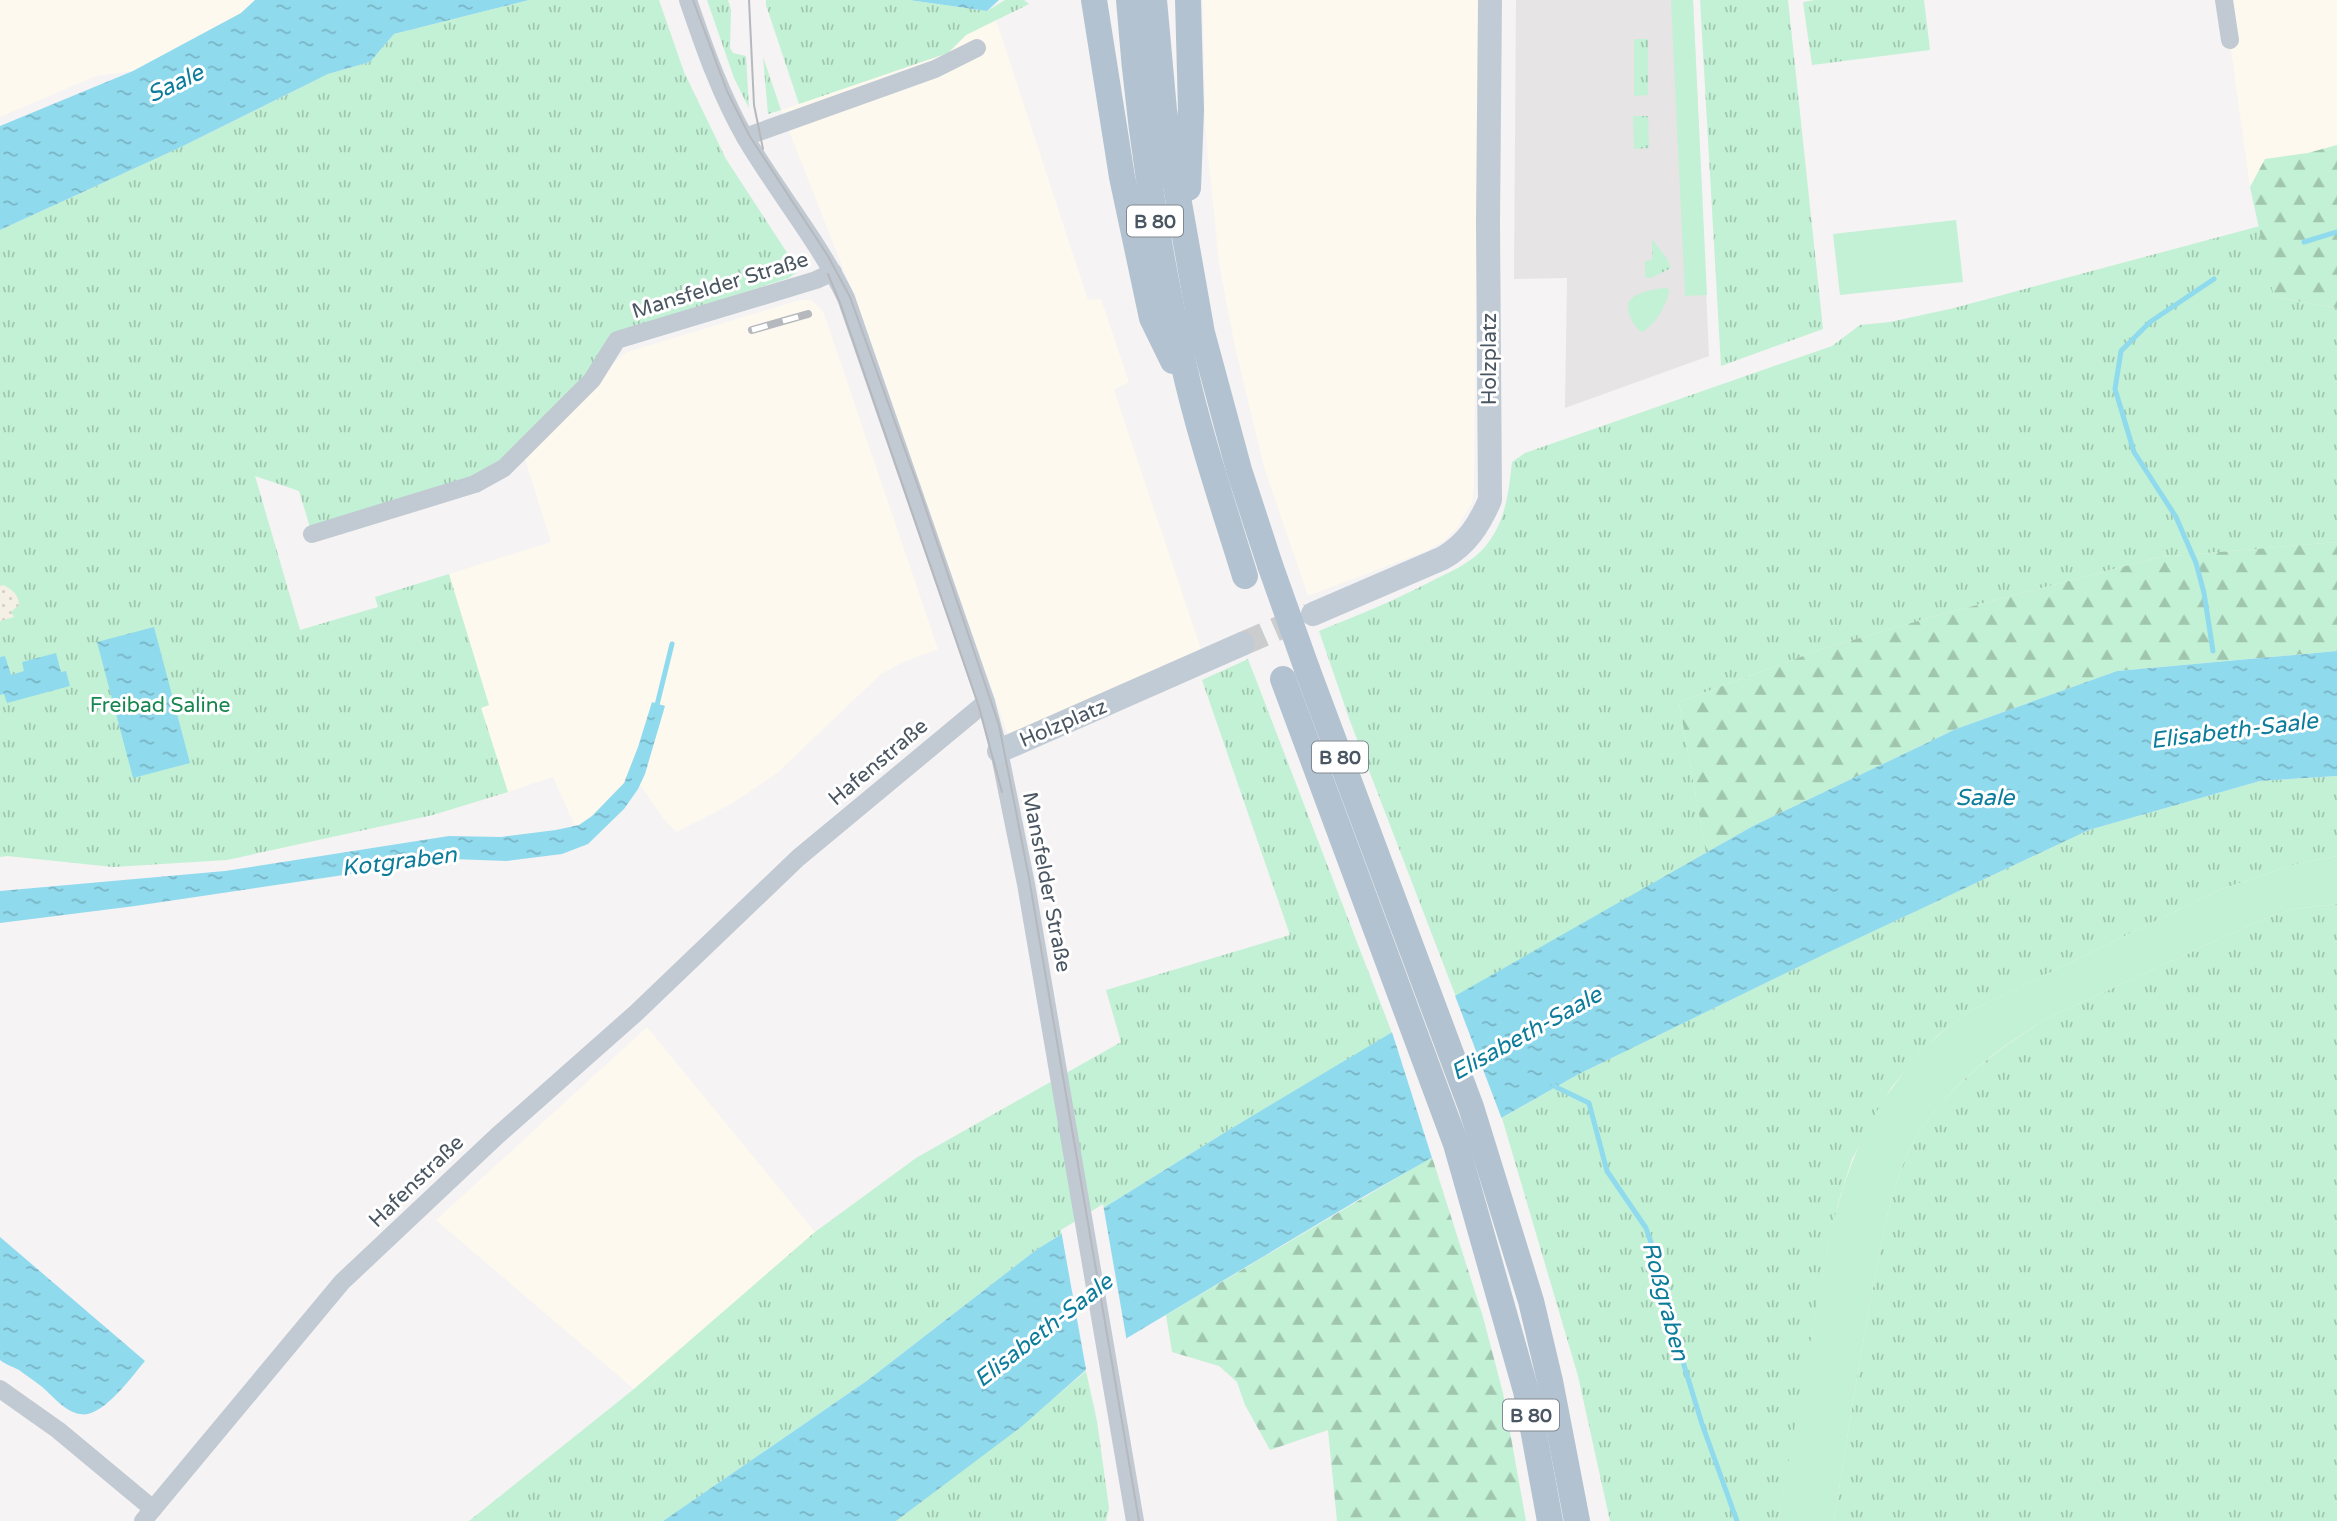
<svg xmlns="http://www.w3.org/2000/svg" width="2337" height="1521" font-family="'Varela Round',sans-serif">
	<defs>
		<pattern id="grass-tufts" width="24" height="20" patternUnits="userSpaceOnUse" patternTransform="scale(1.75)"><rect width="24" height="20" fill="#c3f1d5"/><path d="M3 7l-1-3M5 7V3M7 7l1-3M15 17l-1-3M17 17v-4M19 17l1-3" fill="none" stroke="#a0c6b0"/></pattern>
		<pattern id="forest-firs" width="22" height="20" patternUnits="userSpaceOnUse" patternTransform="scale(1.75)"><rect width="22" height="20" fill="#c3f1d5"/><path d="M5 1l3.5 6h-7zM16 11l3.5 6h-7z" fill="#a0c6b0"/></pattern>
		<pattern id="sand-dots" width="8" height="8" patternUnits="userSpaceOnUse" patternTransform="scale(1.75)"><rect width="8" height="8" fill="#f5f0e5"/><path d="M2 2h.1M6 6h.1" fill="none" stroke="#d4d0c7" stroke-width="1.8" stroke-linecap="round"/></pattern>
		<pattern id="water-ripples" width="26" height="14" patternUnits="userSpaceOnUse" patternTransform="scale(1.75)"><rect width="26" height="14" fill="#90daee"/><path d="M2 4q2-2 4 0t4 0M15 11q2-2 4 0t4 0" fill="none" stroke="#78b4c4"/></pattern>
	</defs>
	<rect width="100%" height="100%" fill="#f5f3f3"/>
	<g fill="#fdf9ef">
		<path d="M 0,0 L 255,0 L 241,13 L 133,71 L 96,76 L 0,117 Z"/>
		<path d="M 1203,0 L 1479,0 L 1474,485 L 1472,503 L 1457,528 L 1444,541 L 1424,552 L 1308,596 L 1264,467 L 1235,347 L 1219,263 L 1205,126 Z"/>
		<path d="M 2224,0 L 2337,0 L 2337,145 L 2308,153 L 2265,159 L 2250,187 Z"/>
		<path d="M 996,20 L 1088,300 L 1101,299 L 1129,382 L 1114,390 L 1203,655 L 1010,741 L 853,294 L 781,110 L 948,53 L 966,35 Z"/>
		<path d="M 800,300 L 811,300 L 823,311 L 938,649 L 904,662 L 881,674 L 776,774 L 731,804 L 677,832 L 667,823 L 634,777 L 579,835 L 553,777 L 508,792 L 481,708 L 488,705 L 449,574 L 551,542 L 522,450 L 592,380 L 627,352 Z"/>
		<path d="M 647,1027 L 815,1232 L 634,1389 L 436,1220 Z"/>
	</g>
	<path fill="#e6e4e5" d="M 1516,0 L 1693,0 L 1709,356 L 1565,408 L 1567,278 L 1514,279 Z"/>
	<g fill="url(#grass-tufts)">
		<path d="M 529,0 L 659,0 L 684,72 L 726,159 L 797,268 L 797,272 L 789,278 L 609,335 L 592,380 L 504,468 L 312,534 L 299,491 L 255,476 L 300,630 L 378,607 L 375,597 L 449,574 L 489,705 L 481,708 L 508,792 L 433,815 L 227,860 L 113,867 L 7,856 L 0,857 L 0,230 L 179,148 L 328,74 L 370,62 L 394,34 Z"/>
		<path d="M 707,0 L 728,0 L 731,10 L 730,48 L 733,53 L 746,56 L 749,108 L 734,78 Z"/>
		<path d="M 766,0 L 909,0 L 987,11 L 1005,0 L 1024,0 L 1029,4 L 966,35 L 948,53 L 799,104 L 766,5 Z"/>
		<path d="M 1700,0 L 1788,0 L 1823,329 L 1721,366 Z"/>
		<path d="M 1815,0 L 1924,0 L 1930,50 L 1812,65 L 1803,2 Z"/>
		<path d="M 1634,39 L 1648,39 L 1648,95 L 1634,96 Z"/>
		<path d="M 763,57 L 781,110 L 768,114 Z"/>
		<path d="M 1633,116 L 1648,116 L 1649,148 L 1634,149 Z"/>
		<path d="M 2260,226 L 2274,297 L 2337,308 L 2337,542 L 2160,557 L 1935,616 L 1822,649 L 1679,702 L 1706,853 L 1456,997 L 1350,721 L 1319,631 C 1356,616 1393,601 1428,583 C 1451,571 1476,562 1490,540 C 1506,518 1509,489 1512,462 L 1525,453 L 1832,346 L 1860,325 L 1890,322 L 1954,308 Z"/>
		<path d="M 1652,239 L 1666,257 L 1671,268 L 1651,278 L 1645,277 L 1645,261 L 1652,260 Z"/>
		<path d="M 1248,659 L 1392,1033 L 1232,1128 L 1036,1250 L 868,1380 L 663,1521 L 469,1521 L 634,1389 L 815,1232 L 916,1158 L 1121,1042 L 1106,990 L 1290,935 L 1202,680 Z"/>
		<path d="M 2337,776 L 2337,856 L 2296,864 L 2219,890 L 1971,1011 L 1938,1035 L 1919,1053 L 1891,1088 L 1852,1159 L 1838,1204 L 1827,1252 L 1778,1521 L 1610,1521 L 1578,1376 L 1502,1118 L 1577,1075 L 1825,954 L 2089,830 L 2260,781 Z"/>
		<path d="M 2337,904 L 2337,1521 L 1834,1521 C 1847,1440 1859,1359 1875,1278 C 1884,1230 1892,1179 1917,1136 C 1947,1087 2003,1044 2052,1016 L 2261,920 L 2294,909 Z"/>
		<path d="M 1086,1371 L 1097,1421 L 1109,1508 L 1106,1521 L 896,1521 L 1022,1425 Z"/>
	</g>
	<g fill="url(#forest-firs)">
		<path d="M 2337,145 L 2337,308 L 2274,297 L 2250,187 L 2265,159 L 2308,153 Z"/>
		<path d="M 2337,542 L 2337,651 L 2117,671 L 1956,729 L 1753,826 L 1706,853 L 1679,702 L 1822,649 L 1935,616 L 2160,557 Z"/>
		<path d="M 1432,1157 L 1483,1317 L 1503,1393 L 1526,1521 L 1337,1521 L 1328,1430 L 1270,1450 L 1245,1405 L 1237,1382 L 1219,1366 L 1172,1352 L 1166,1315 Z"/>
	</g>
	<path fill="url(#sand-dots)" d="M 3,585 C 12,589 19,595 19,605 L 11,612 L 14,617 L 0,621 L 0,586 Z"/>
	<g fill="#c3f1d5">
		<path d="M 1671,0 L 1693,0 L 1707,295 L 1685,296 Z"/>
		<path d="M 1956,220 L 1963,282 L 1840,295 L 1833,234 Z"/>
		<path d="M 1664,288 L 1669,289 C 1669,302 1653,329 1641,332 C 1635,327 1632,322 1629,313 C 1622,294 1649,290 1664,288 Z"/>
		<path d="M 2337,856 L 2337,904 L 2294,909 L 2261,920 L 2052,1016 C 2003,1043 1947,1087 1917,1136 C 1892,1179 1884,1230 1875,1278 C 1859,1359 1847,1440 1834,1521 L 1778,1521 C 1789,1457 1801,1392 1813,1328 C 1829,1239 1841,1154 1898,1080 C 1905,1070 1912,1060 1921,1051 C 1936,1036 1953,1024 1971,1011 L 2219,890 L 2296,864 Z"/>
	</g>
	<g fill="url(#water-ripples)">
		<path d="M 255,0 L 529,0 L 394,34 L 370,62 L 328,74 L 179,148 L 0,230 L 0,126 L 133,71 L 241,13 Z"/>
		<path d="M 909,0 L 999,0 L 987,11 Z"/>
		<path d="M 154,627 L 190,763 L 133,778 L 97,642 Z"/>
		<path d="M 2337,651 L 2337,776 L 2260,781 L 2089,830 L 1825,954 L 1577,1075 L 1368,1194 L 1112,1347 L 1021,1427 L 896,1521 L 663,1521 L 868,1380 L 1036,1250 L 1232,1128 L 1411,1021 L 1753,826 L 1956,729 L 2117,671 Z"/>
		<path d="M 56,653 L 61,672 L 66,671 L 70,686 L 7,703 L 4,694 L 0,695 L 0,657 L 5,656 L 11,675 L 24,671 L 22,662 Z"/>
		<path d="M 652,702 L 665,706 L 645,774 L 638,789 L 624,809 L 588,844 L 562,854 L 507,861 L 452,859 L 135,906 L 0,923 L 0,891 L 225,871 L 449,836 L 501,837 L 556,830 L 579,825 L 592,816 L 624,783 L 638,747 Z"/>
		<path d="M 0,1237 L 145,1361 C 133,1375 102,1419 80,1414 C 65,1412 52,1395 41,1386 C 34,1381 26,1375 19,1370 C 12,1366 6,1365 0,1360 Z"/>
	</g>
	<g fill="#f5f3f3">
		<path d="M 1454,993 L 1503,1122 L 1433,1161 L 1391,1029 Z"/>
		<path d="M 1103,1204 L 1127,1342 L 1114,1350 L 1087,1375 L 1061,1230 Z"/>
	</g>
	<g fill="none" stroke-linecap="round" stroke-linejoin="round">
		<g stroke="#90daee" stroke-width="5">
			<path d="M 2304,242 L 2337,232"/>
			<path d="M 2213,651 L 2204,593 L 2196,563 L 2176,517 L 2134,452 L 2115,389 L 2121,351 L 2150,322 L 2214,279"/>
			<path d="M 656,709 L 672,644"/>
			<path d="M 1552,1082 L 1556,1087 L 1589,1103 L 1607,1171 L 1646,1228 L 1667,1288 L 1679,1349 L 1702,1424 L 1737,1521"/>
		</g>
		<path stroke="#caccce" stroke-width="24" stroke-dasharray="24 12" stroke-linecap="butt" d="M 1242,644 L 1309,615"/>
		<g stroke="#c1cad2" stroke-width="18">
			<path d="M 688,0 C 704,47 721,96 746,139 C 778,193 819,242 846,298 L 986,702 L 999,751 L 1026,884 L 1135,1521"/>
			<path d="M 2224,0 L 2230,40"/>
			<path d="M 745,137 L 935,69 L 977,48"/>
			<path d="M 312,534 L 475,484 L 504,468 L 592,380 L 617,340 L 816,280 L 833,272"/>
			<path d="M 0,1389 L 58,1430 L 153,1509"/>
			<path d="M 143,1521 L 342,1282 L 497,1136 L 636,1013 L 798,858 L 986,702"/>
		</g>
		<g stroke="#c1cbd6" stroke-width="24">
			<path d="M 1313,614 L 1443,558 C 1467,544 1479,525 1490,500 L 1488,222 L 1490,0"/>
			<path d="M 999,751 L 1242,644"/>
		</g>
		<g stroke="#b3c2d1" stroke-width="26">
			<path d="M 1094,0 L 1122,177 L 1152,318 L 1173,361"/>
			<path d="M 1129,0 C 1138,122 1156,243 1183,362 C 1199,434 1223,505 1245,576"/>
			<path d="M 1154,0 L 1164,110 L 1173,169 L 1202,333 L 1239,470 L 1270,565"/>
			<path d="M 1188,188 L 1191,110 L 1188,0"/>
			<path d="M 1307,669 L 1471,1107 L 1531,1301 L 1550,1381 L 1577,1521"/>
			<path d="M 1283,679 L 1456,1144 L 1526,1391 L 1550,1521"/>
		</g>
		<g stroke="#b5b8bd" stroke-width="2">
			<path d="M 693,0 L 727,91 L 749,135 L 828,256 L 850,297 L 919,489 L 999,725 L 1029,878 L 1139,1521"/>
			<path d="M 749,0 L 754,105 L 763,149"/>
			<path d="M 828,274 L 840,303 L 979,707 L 1002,792"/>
		</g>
		<defs>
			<path id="rail" d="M 752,330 L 808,314"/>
		</defs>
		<use href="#rail" stroke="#b5b8bd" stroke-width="8"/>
		<use href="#rail" stroke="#fff" stroke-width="5" stroke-dasharray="16" stroke-linecap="butt"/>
		<path stroke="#b3c2d1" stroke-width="26" d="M 1270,565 L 1307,669"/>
	</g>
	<g text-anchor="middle" stroke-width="6" stroke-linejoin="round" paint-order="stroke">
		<g fill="#fff" stroke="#808990" stroke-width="2">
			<rect x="1127" y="205.5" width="56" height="31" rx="5"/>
			<rect x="1312" y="741.5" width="56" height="31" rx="5"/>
			<rect x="1503" y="1399.5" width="56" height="31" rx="5"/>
		</g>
		<g font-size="19" font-weight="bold" fill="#4a5661">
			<text x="1155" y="228">B 80</text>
			<text x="1340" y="764">B 80</text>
			<text x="1531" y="1422">B 80</text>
		</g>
		<g font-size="21" fill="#4a5661" stroke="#fff">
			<text transform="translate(720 285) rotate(-17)" y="7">Mansfelder Straße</text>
			<text transform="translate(1489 359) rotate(-90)" y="7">Holzplatz</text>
			<text transform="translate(1063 723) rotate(-23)" y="7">Holzplatz</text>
			<text transform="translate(878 762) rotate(-40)" y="7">Hafenstraße</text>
			<text transform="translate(1047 882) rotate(79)" y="7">Mansfelder Straße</text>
			<text transform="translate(416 1181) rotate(-44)" y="7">Hafenstraße</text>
		</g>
		<g font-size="21" fill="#17864f" stroke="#fff">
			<text x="160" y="712">Freibad Saline</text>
		</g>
		<g font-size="23" font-style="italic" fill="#0c7c9b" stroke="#fff">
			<text transform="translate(175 83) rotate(-25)" y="8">Saale</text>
			<text transform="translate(2234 730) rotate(-7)" y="8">Elisabeth-Saale</text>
			<text x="1985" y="805">Saale</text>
			<text transform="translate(399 861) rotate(-7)" y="8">Kotgraben</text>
			<text transform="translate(1526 1033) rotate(-29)" y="8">Elisabeth-Saale</text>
			<text transform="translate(1666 1301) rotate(75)" y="8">Roßgraben</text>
			<text transform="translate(1043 1330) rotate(-38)" y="8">Elisabeth-Saale</text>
		</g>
	</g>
</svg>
